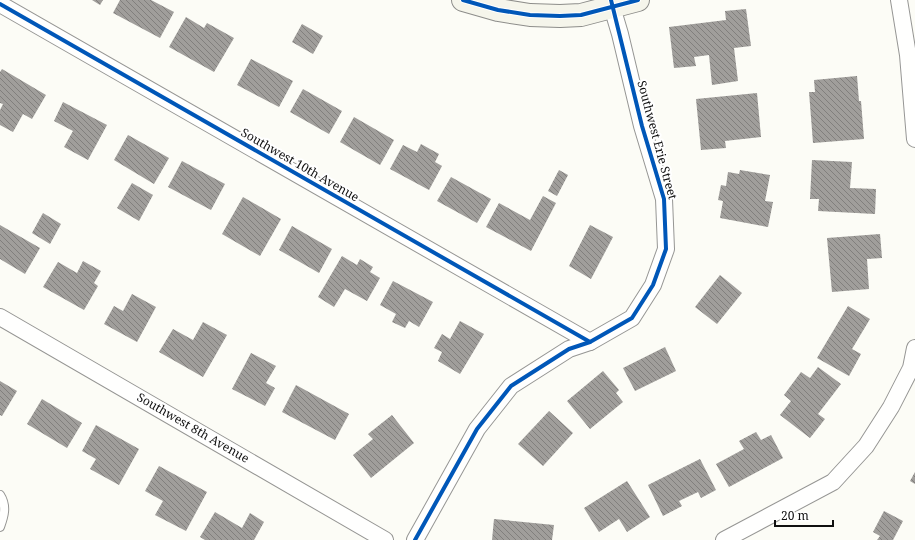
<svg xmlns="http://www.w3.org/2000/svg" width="915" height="540" font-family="'Noto Serif',serif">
	<defs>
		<pattern id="building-back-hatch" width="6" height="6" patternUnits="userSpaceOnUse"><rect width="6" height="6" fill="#a09e9b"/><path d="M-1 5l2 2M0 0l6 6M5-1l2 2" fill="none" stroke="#817f7d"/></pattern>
	</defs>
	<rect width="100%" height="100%" fill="#fcfcf6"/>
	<g fill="url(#building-back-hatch)">
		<path d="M 92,0 L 103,0 L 100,5 Z"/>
		<path d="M 120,0 L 151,0 L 174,12 L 160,38 L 113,13 Z"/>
		<path d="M 746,9 L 751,46 L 734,48 L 738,81 L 712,85 L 709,55 L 694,57 L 696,66 L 674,68 L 669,27 L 726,20 L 725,11 Z"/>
		<path d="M 186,17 L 204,28 L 207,23 L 234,38 L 214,72 L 169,47 Z"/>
		<path d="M 302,24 L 323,36 L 313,54 L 292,42 Z"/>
		<path d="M 251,59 L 293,81 L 279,107 L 237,85 Z"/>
		<path d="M 2,69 L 46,95 L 32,119 L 23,114 L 13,132 L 0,125 L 0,110 L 3,104 L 0,103 L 0,72 Z"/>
		<path d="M 857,76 L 859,101 L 861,101 L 864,139 L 813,143 L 809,92 L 815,92 L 814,80 Z"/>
		<path d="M 303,89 L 342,111 L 329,134 L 290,112 Z"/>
		<path d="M 757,93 L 761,137 L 725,141 L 726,148 L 701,150 L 696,99 Z"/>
		<path d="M 63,102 L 107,125 L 88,160 L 64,147 L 73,131 L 54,121 Z"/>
		<path d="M 354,117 L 394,140 L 380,165 L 340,142 Z"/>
		<path d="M 128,135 L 169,158 L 154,184 L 114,160 Z"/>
		<path d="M 421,144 L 439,154 L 435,162 L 442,166 L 429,190 L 390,169 L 403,145 L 417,152 Z"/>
		<path d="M 812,160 L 852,162 L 850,188 L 876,189 L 875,214 L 818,211 L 819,199 L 810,199 Z"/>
		<path d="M 182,161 L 225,184 L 211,210 L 168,187 Z"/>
		<path d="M 559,170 L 568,175 L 557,196 L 548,191 Z"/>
		<path d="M 740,170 L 770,175 L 765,201 L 773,202 L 768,227 L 720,218 L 723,201 L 718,200 L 721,185 L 726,186 L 728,172 L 739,174 Z"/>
		<path d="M 451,177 L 491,199 L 477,223 L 437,201 Z"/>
		<path d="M 132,183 L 153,195 L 139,221 L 117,208 Z"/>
		<path d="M 543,196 L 556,203 L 531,251 L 486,227 L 499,203 L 530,220 Z"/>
		<path d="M 243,197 L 281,219 L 260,256 L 222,234 Z"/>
		<path d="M 43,213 L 61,224 L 50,244 L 32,233 Z"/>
		<path d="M 0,225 L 40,248 L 25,274 L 0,259 Z"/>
		<path d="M 590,225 L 613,237 L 591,279 L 569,266 Z"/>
		<path d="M 292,226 L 332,249 L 319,273 L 279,250 Z"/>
		<path d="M 880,234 L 882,258 L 867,259 L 869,289 L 832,292 L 827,238 Z"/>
		<path d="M 342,256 L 357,265 L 360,259 L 373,267 L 370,272 L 380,278 L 367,301 L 345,289 L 334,307 L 318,297 Z"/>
		<path d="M 83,261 L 101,271 L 94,283 L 98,286 L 84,310 L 43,287 L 58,262 L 77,273 Z"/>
		<path d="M 720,275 L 742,293 L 717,324 L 695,307 Z"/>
		<path d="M 393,281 L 433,302 L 419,327 L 409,321 L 405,328 L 392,322 L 396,314 L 380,305 Z"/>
		<path d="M 132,294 L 156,307 L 137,342 L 104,324 L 114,306 L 123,311 Z"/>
		<path d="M 848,306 L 870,319 L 852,349 L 861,354 L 849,376 L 817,358 Z"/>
		<path d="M 460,321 L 484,334 L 460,374 L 438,361 L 442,352 L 434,348 L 442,334 L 450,339 Z"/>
		<path d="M 203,322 L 227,335 L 203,377 L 159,352 L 173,329 L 193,340 Z"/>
		<path d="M 665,347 L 676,371 L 635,391 L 623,368 Z"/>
		<path d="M 251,353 L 276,366 L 266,383 L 275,388 L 265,406 L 232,389 Z"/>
		<path d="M 818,367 L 841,384 L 818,414 L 825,419 L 810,438 L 780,415 L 791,401 L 784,395 L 801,372 L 810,378 Z"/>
		<path d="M 603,371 L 619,390 L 616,393 L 623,402 L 590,429 L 567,401 Z"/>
		<path d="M 0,381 L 17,391 L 2,416 L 0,415 Z"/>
		<path d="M 296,385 L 349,414 L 335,440 L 282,412 Z"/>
		<path d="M 42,399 L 82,423 L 67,448 L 27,424 Z"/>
		<path d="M 549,411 L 573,433 L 543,466 L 518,444 Z"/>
		<path d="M 392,415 L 414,443 L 371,478 L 353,455 L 373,439 L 368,434 Z"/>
		<path d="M 96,425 L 139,449 L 119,485 L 90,469 L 96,459 L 82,451 Z"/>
		<path d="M 756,432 L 761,440 L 771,435 L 783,458 L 729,487 L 716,464 L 744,449 L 739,441 Z"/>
		<path d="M 700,459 L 716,490 L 701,498 L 698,492 L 679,501 L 682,506 L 663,516 L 648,485 Z"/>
		<path d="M 159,466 L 207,492 L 186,531 L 155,515 L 163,501 L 145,491 Z"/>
		<path d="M 915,472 L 915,484 L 910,481 Z"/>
		<path d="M 627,481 L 650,517 L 627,532 L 619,519 L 599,532 L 584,508 Z"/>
		<path d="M 884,511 L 903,521 L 893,540 L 877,540 L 880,536 L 873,532 Z"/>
		<path d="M 215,512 L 242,528 L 250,513 L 264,522 L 254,540 L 205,540 L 200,537 Z"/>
		<path d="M 494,519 L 554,525 L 552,540 L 492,540 Z"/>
	</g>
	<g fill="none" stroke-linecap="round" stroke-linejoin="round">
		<defs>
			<path id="lane" d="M 0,495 C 7,506 4,516 0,527"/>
			<g id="street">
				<path d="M 899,0 L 908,55 L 915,139"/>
				<path d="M 0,4 L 590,342"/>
				<path d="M 0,317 L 385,540"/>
				<path d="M 415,540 L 477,429 L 511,386 L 569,349 L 590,342 L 632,318 L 653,285 L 666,249 L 664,199 L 642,126 L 620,34 L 612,7"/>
				<path d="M 724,540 L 833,482 L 866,446 L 891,407 L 911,368 L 915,348"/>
			</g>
			<path id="secondary" d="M 463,0 L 498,10 L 530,15 L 560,16 L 581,15 L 638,0"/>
		</defs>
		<use href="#lane" stroke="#969694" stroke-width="10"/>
		<use href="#street" stroke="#969694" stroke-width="18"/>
		<use href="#secondary" stroke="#8d8d8a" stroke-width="24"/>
		<use href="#lane" stroke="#fffffe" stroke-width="8"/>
		<use href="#street" stroke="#fffffe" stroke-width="16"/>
		<use href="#secondary" stroke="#f5f5eb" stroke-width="22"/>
		<defs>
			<g id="cycleway">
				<path d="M 463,0 L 498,10 L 530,15 L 560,16 L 581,15 L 638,0"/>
				<path d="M 0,4 L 590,342"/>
				<path d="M 415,540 L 477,429 L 511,386 L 569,349 L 590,342 L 632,318 L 653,285 L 666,249 L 664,199 L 642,126 L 611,0"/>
			</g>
		</defs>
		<use href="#cycleway" stroke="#fff" stroke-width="6"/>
		<use href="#cycleway" stroke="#0057b8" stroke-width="4"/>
	</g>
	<g text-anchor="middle" stroke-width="4" stroke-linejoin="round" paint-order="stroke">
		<g font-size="12" fill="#101010" stroke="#fff">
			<text transform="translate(657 140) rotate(75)" y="4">Southwest Erie Street</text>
			<text transform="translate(300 165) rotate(30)" y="4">Southwest 10th Avenue</text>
			<text transform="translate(193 428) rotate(30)" y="4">Southwest 8th Avenue</text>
		</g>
	</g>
	<path d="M775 520v6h58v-6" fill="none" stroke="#101010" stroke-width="2"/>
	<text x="781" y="520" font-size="12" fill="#101010" stroke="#ffffff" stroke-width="3" paint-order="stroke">20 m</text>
</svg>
